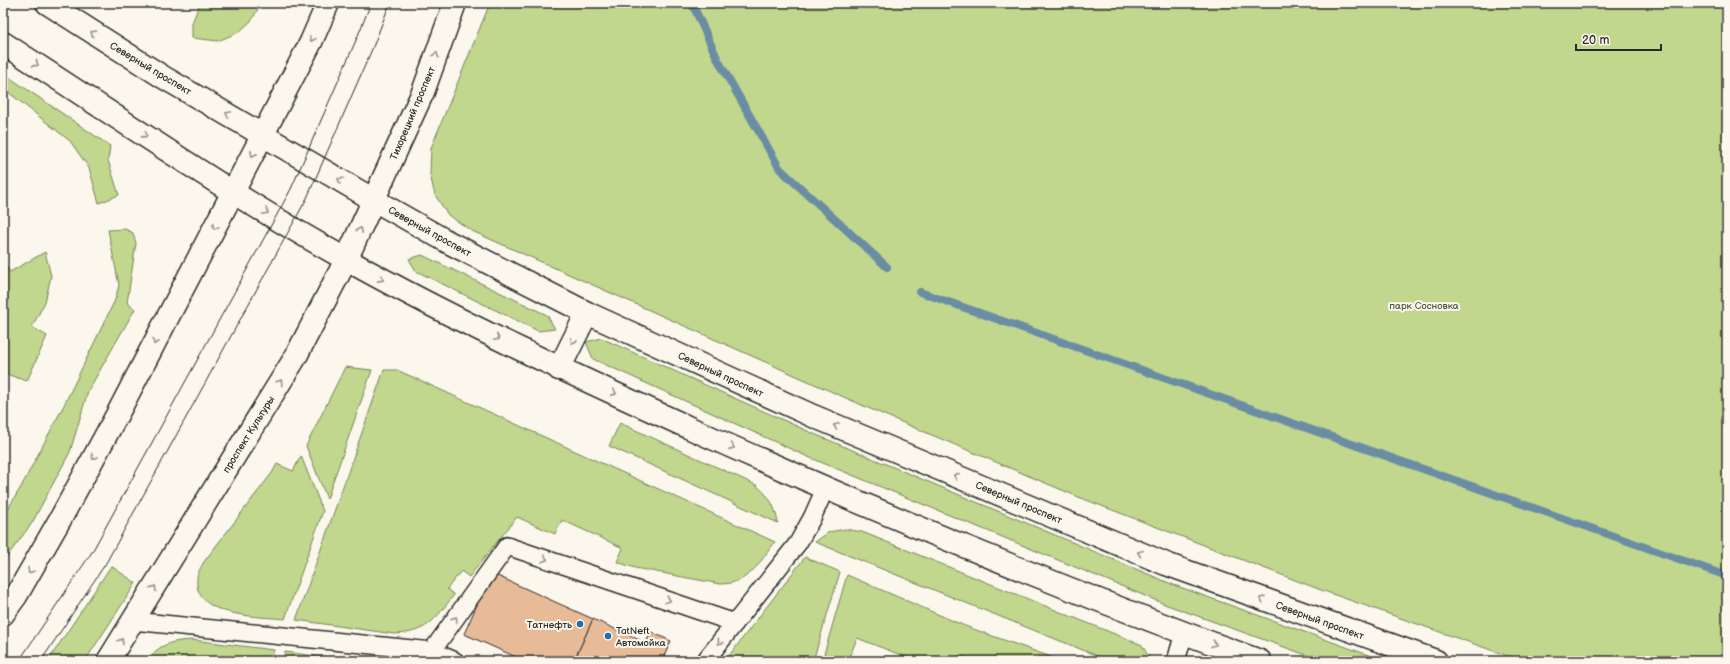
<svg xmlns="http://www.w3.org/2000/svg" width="1730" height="664" font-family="'Balsamiq Sans',sans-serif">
	<rect width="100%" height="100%" fill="#fbf7ec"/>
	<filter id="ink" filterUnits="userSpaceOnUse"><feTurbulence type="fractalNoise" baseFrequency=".025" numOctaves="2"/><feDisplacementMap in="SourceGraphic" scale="8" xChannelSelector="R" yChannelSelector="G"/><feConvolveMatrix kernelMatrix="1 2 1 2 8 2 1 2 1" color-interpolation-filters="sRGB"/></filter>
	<g filter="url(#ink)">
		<g fill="#c0d78d" stroke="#76815c">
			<path d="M 200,3 L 261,3 L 252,20 L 239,32 L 218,41 L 192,38 L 192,23 Z"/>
			<path d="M 490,3 L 1727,3 L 1727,661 L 1522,661 L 1321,590 L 1081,498 L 875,411 L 472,231 L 448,215 L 435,195 L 430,175 L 431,148 Z"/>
			<path d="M 3,73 L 110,146 L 108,160 L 119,195 L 99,203 L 89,168 L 70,141 L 3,88 Z"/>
			<path d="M 125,229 L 133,233 L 136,243 L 127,303 L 135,309 L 88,391 L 70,452 L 32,523 L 3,562 L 3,517 L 21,487 L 64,405 L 115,300 L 119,285 L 108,230 Z"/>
			<path d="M 45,252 L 51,276 L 45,302 L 32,327 L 47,336 L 27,381 L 3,373 L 3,262 L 10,272 Z"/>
			<path d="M 422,255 L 547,315 L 555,329 L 538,331 L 416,271 L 409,259 Z"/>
			<path d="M 601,338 L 812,433 L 1174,585 L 1385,661 L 1323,661 L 1167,605 L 806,456 L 593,359 L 586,342 Z"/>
			<path d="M 345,367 L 372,370 L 327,499 L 306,446 Z"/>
			<path d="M 384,370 L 397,370 L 775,542 C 758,564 749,584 720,584 L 635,568 L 617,562 L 623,548 L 562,520 L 555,534 L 517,517 L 469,577 L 461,571 L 447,589 L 454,595 C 435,619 428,633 394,634 L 296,620 Z"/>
			<path d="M 620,423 L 756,485 C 769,496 775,505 778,523 L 609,446 Z"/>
			<path d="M 301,456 L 323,511 L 285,619 C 258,616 193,618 197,578 C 197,573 201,568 203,563 L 272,473 L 277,464 L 293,471 Z"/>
			<path d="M 845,529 L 862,532 L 1142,645 L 1151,661 L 1110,661 L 815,542 L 829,532 Z"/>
			<path d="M 805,557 L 840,572 L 813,661 L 725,661 Z"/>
			<path d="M 111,566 L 136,583 L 85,661 L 48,661 Z"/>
			<path d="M 847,575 L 965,626 L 1062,661 L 974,661 L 959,655 L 957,661 L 916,661 L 857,638 L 848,661 L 822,661 Z"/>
			<path d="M 193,640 L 274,650 L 270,661 L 145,661 C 161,644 170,641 193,640 Z"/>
			<path d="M 285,652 L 354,661 L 282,661 Z"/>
		</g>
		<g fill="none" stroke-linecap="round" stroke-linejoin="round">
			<g stroke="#6a8da4" stroke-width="8">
				<path d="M 692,3 L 718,60 L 780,169 L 887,267"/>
				<path d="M 920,292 L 1727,576"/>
			</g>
		</g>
		<g fill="#e7ba98" stroke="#2b2b2b">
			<path d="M 491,573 L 593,619 L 574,661 L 525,661 L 464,634 Z"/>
			<path d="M 593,619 L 646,643 L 651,632 L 671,641 L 662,661 L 574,661 Z"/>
		</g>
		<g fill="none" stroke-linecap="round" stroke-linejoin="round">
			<defs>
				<g id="lane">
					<path d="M 133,621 L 432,651 L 455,661"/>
					<path d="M 432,651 L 507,546 L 735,623"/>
					<path d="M 705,661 L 798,543 L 812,518 L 825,489"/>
					<path d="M 1176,661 L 1184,633"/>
				</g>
				<g id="secondary">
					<path d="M 47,3 L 163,77 L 374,200 L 448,242 L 587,313 L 813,416 L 1166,564 L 1436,661"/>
					<path d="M 3,43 C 118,117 230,195 349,261 C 460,323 576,376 692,429 C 878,513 1068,591 1260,661"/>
					<path d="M 559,369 L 587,313"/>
					<path d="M 3,614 L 16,596 L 62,516 L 118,413 L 311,42 L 328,3"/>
					<path d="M 108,661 L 295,358 L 346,260 L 423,92 L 455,3"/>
				</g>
			</defs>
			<use href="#lane" stroke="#2b2b2b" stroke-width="20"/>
			<use href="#secondary" stroke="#2b2b2b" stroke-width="25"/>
			<use href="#lane" stroke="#fbf7ec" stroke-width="17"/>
			<use href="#secondary" stroke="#fbf7ec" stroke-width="22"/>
			<g stroke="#2b2b2b" stroke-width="1">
				<path d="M 19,661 L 92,552 L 291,189 L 357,38 L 371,3"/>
				<path d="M 41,661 L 106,563 L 307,198 L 373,47 L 390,3"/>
			</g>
		</g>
		<defs><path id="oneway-chevron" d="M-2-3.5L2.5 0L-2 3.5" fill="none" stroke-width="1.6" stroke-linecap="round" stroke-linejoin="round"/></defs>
		<g stroke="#93918c">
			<use href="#oneway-chevron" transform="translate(93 33) rotate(-148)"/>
			<use href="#oneway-chevron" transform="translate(312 39) rotate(114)"/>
			<use href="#oneway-chevron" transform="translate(436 55) rotate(-71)"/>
			<use href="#oneway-chevron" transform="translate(36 64) rotate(33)"/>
			<use href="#oneway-chevron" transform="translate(228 114) rotate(-150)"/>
			<use href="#oneway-chevron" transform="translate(145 135) rotate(33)"/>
			<use href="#oneway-chevron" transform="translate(253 154) rotate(117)"/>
			<use href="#oneway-chevron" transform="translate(340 180) rotate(-149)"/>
			<use href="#oneway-chevron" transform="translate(266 212) rotate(31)"/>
			<use href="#oneway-chevron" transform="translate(215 227) rotate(117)"/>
			<use href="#oneway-chevron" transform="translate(360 230) rotate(-65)"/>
			<use href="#oneway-chevron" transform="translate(381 279) rotate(29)"/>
			<use href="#oneway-chevron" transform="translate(497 338) rotate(26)"/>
			<use href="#oneway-chevron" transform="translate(573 341) rotate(117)"/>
			<use href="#oneway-chevron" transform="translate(155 342) rotate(117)"/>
			<use href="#oneway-chevron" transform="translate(280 382) rotate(-58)"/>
			<use href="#oneway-chevron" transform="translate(614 393) rotate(24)"/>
			<use href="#oneway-chevron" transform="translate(836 426) rotate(-157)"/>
			<use href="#oneway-chevron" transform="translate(732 447) rotate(24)"/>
			<use href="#oneway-chevron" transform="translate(94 457) rotate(119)"/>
			<use href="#oneway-chevron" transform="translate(956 476) rotate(-157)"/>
			<use href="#oneway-chevron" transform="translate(1140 553) rotate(-157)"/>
			<use href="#oneway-chevron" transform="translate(545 559) rotate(18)"/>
			<use href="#oneway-chevron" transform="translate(30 571) rotate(120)"/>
			<use href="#oneway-chevron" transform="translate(154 588) rotate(-58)"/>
			<use href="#oneway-chevron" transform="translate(1262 599) rotate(-160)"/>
			<use href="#oneway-chevron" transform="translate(668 600) rotate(18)"/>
			<use href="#oneway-chevron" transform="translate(455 619) rotate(-55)"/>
			<use href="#oneway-chevron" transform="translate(121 641) rotate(-58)"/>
			<use href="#oneway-chevron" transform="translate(720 642) rotate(128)"/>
			<use href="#oneway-chevron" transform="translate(1214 644) rotate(20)"/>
		</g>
	</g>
	<g fill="#1f6fb2" stroke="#fbf7ec" stroke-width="1.5">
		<circle cx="580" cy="624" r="4"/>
		<circle cx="608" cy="636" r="4"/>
	</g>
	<g text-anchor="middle" stroke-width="4" stroke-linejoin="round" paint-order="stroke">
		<g font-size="10" fill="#2b2b2b" stroke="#fbf7ec">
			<text transform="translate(151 68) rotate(31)" y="4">Северный проспект</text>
			<text transform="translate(412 113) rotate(-67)" y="4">Тихорецкий проспект</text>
			<text transform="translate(430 231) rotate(29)" y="4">Северный проспект</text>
			<text transform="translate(721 374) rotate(25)" y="4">Северный проспект</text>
			<text transform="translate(248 434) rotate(-58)" y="4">проспект Культуры</text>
			<text transform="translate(1019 502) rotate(23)" y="4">Северный проспект</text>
			<text transform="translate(1320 620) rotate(20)" y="4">Северный проспект</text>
		</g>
		<g font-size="10" fill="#505644" stroke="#fbf7ec">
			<text x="1424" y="309">парк Сосновка</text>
		</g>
		<g font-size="10" fill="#2b2b2b" stroke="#fbf7ec" text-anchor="end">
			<text x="572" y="628">Татнефть</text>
			<text x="616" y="634" text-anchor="start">TatNeft<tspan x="616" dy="12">Автомойка</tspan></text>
		</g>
	</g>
	<rect width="1730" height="664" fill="none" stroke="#fbf7ec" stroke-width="16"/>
	<rect x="8" y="8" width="1714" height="648" fill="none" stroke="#2b2b2b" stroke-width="1.5" filter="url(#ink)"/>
	<path d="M1576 44v6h85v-6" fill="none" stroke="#2b2b2b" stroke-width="2"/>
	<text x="1582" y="44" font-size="12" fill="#2b2b2b" stroke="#fbf7ec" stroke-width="3" paint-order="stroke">20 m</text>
</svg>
